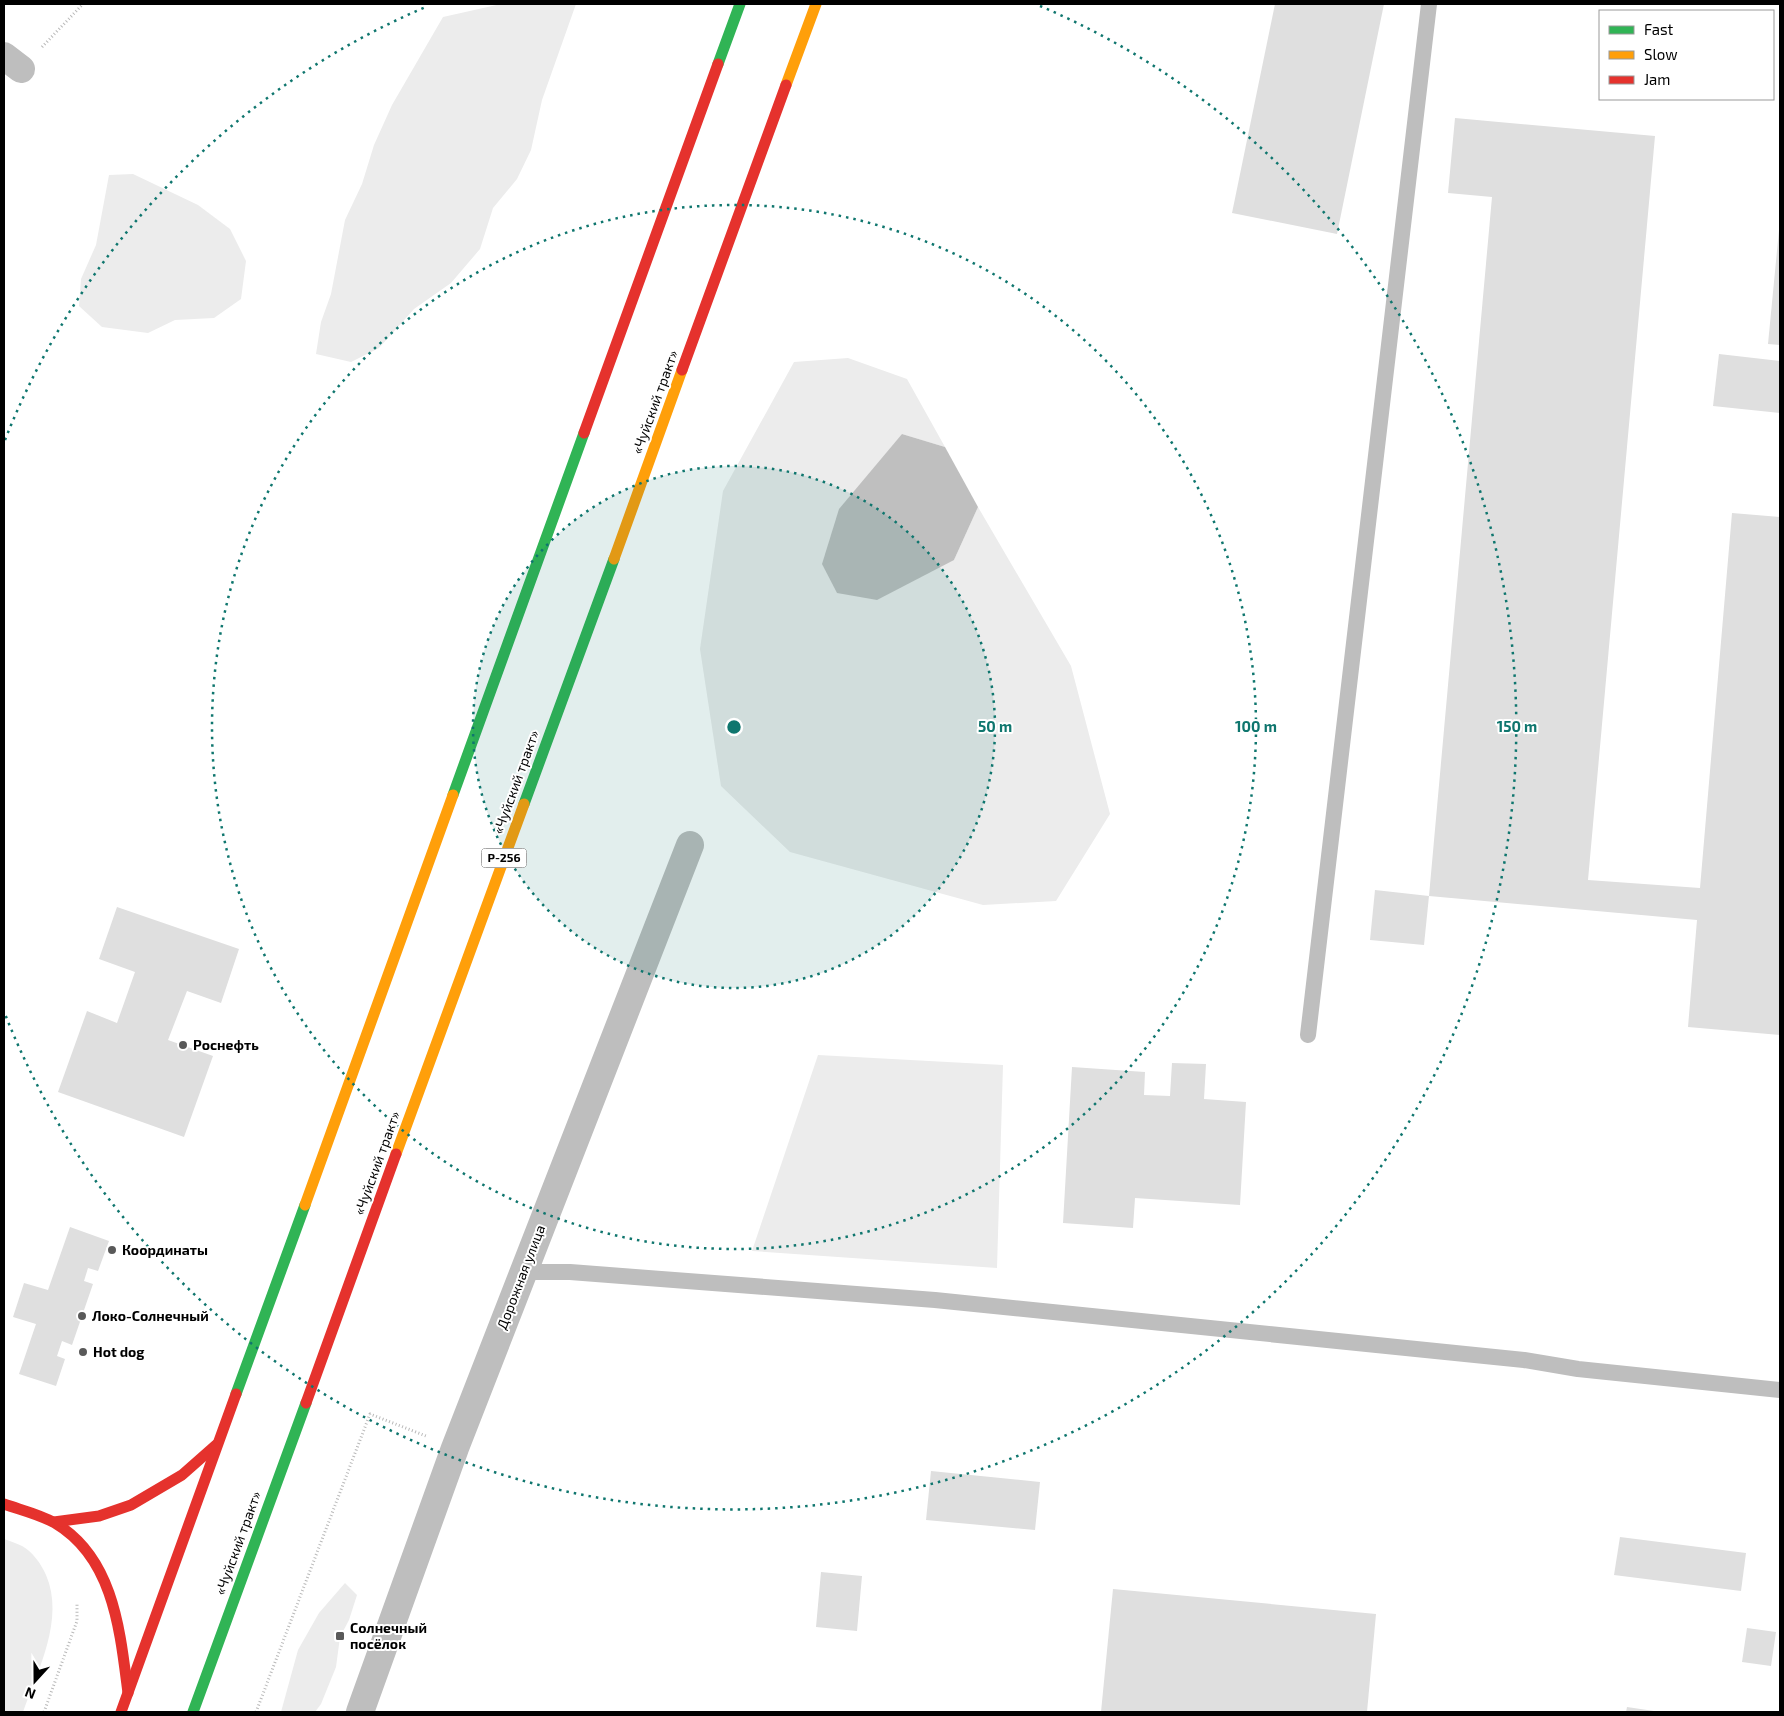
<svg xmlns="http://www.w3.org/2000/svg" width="1784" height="1716" font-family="'Exo 2',sans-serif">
	<rect width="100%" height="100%" fill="#fff"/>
	<g fill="#ececec">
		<path d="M 501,4 L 576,4 L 542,100 L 531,150 L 517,179 L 493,208 L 480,249 L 451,283 L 414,309 L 379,348 L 351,362 L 316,354 L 321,322 L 331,294 L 345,220 L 362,184 L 374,145 L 392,105 L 443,17 Z"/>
		<path d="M 133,174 L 198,205 L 230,229 L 246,261 L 241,299 L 214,318 L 175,320 L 148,333 L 102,327 L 79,306 L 81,279 L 96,245 L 109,175 Z"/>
		<path d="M 848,358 L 907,379 L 945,447 L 902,434 L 954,560 L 978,507 L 1071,666 L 1110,814 L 1056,901 L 983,905 L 790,852 L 721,786 L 700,649 L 723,491 L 794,362 Z"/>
		<path d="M 818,1055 L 1003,1065 L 997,1268 L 752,1251 Z"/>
		<path d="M 4,1539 C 10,1541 16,1543 22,1546 C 33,1552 41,1564 46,1575 C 65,1619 38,1670 23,1712 L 4,1712 Z"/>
		<path d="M 345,1583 L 357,1595 L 349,1620 L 340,1637 L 336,1667 L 321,1704 L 315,1712 L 281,1712 L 298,1650 L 319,1613 Z"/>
	</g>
	<path fill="#bfbfbf" d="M 902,434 L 945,447 L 978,507 L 954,560 L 877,600 L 837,593 L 822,564 L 839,509 Z"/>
	<g fill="#dfdfdf">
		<path d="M 1275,4 L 1384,4 L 1337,234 L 1232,213 Z"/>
		<path d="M 1455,118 L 1655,136 L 1588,880 L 1700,888 L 1732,513 L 1780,517 L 1780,1035 L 1688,1027 L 1697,920 L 1429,896 L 1492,197 L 1448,193 Z"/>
		<path d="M 1779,230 L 1780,231 L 1780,345 L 1768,344 Z"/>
		<path d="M 1719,354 L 1780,361 L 1780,413 L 1713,406 Z"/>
		<path d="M 1375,890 L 1429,896 L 1424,945 L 1370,940 Z"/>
		<path d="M 117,907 L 239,949 L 221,1003 L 187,991 L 168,1040 L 213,1056 L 184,1137 L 58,1092 L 87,1011 L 117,1023 L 135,972 L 99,959 Z"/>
		<path d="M 1172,1063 L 1206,1064 L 1204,1099 L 1246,1102 L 1240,1205 L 1135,1198 L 1133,1228 L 1063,1223 L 1072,1067 L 1145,1072 L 1144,1095 L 1170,1096 Z"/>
		<path d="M 70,1227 L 109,1241 L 98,1271 L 88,1268 L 84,1281 L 93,1284 L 72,1345 L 62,1341 L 57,1356 L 65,1359 L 56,1386 L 19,1374 L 36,1324 L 13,1317 L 24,1283 L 48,1290 Z"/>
		<path d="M 931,1471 L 1040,1482 L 1035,1530 L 926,1520 Z"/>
		<path d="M 1620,1537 L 1746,1553 L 1741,1591 L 1614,1575 Z"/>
		<path d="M 821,1572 L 862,1576 L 857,1631 L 816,1627 Z"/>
		<path d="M 1113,1589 L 1376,1614 L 1367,1712 L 1101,1712 Z"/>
		<path d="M 1747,1628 L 1776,1632 L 1771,1666 L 1742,1662 Z"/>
		<path d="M 1627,1707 L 1654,1711 L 1654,1712 L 1626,1712 Z"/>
	</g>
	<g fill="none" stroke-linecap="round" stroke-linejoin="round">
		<g stroke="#b9b9b9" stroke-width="3" stroke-dasharray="1 2.5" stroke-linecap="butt">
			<path d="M 42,47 L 83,4"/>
			<path d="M 44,1712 L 77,1621 L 77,1604"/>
			<path d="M 256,1712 L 370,1414 L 426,1436"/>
		</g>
		<g stroke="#bebebe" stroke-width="16">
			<path d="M 1308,1035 L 1429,4"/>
			<path d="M 523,1272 L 570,1272 L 935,1300 L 1524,1360 L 1578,1369 L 1780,1390"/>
		</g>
		<g stroke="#bebebe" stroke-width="28">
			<path d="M 4,56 L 21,69"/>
			<path d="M 360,1712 L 455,1448 L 690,845"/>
		</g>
		<g stroke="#30b455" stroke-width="11">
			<path d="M 718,64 L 740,4"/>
			<path d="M 453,795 L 584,433"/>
			<path d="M 524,804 L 614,559"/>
			<path d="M 236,1394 L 305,1205"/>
			<path d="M 193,1712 L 306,1403"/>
		</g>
		<g stroke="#ff9f0a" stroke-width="11">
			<path d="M 786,85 L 816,4"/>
			<path d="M 614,559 L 682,370"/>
			<path d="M 396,1154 L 524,804"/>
			<path d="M 305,1205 L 453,795"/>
		</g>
		<g stroke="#e5322d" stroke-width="11">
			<path d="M 682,370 L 786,85"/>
			<path d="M 584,433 L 718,64"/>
			<path d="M 306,1403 L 396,1154"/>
			<path d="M 4,1504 C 21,1510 39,1514 55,1523 C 114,1558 120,1631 128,1693"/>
			<path d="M 54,1522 L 99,1516 L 131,1505 L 182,1475 L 216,1445"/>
			<path d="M 121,1712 L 236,1394"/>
		</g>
	</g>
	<circle cx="734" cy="727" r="261" fill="#0f766e" fill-opacity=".12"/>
	<g fill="none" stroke="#0f766e" stroke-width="2.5" stroke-dasharray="2.5 5">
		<circle cx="734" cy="727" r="261"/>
		<circle cx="734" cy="727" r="522"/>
		<path d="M5 440A783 783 0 0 1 428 6M1040 6A783 783 0 1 1 5 1014"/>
	</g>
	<g fill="#595959" stroke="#fff" stroke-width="2">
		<circle cx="183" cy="1045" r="5"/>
		<circle cx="112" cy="1250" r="5"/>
		<circle cx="82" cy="1316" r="5"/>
		<circle cx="83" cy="1352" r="5"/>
		<rect x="335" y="1631" width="10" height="10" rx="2.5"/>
	</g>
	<g text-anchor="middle" stroke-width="4" stroke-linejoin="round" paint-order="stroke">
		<rect fill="#fff" stroke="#4c4c4c" stroke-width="1" x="481.5" y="848.5" width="45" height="19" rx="4"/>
		<g font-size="12" font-weight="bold" fill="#000">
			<text x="504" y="862">Р-256</text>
		</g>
		<g font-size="14" fill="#000" stroke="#fff">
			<text transform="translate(655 402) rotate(-70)" y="5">«Чуйский тракт»</text>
			<text transform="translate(516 782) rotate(-70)" y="5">«Чуйский тракт»</text>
			<text transform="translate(377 1163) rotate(-70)" y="5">«Чуйский тракт»</text>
			<text transform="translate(521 1277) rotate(-69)" y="5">Дорожная улица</text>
			<text transform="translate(238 1543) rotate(-70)" y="5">«Чуйский тракт»</text>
		</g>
		<g font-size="14" font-weight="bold" fill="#000" stroke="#fff" text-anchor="start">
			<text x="193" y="1050">Роснефть</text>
			<text x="122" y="1255">Координаты</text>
			<text x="92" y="1321">Локо-Солнечный</text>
			<text x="93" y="1357">Hot dog</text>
			<text x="350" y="1633">Солнечный<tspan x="350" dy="16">посёлок</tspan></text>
		</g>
	</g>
	<circle cx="734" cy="727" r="8" fill="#0f766e" stroke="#fff" stroke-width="2.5"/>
	<g font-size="15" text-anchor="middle" font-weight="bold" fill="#0f766e" stroke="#fff" stroke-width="4" stroke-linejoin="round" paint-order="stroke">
		<text x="995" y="732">50 m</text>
		<text x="1256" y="732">100 m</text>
		<text x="1517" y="732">150 m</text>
	</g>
	<rect width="1784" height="1716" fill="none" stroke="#000000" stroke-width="10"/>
	<rect x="1599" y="10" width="175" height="90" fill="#ffffff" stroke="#999999"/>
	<rect x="1609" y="26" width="25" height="8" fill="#30b455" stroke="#999999"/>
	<text x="1644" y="35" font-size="15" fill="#000000">Fast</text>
	<rect x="1609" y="51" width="25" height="8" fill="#ff9f0a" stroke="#999999"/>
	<text x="1644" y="60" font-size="15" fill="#000000">Slow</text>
	<rect x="1609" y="76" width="25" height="8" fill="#e5322d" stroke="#999999"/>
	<text x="1644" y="85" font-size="15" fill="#000000">Jam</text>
	<g transform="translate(35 1681) rotate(201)" stroke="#ffffff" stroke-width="4" paint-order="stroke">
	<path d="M0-4L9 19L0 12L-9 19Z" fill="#000000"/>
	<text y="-8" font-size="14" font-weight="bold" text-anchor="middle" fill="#000000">N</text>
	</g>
</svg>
